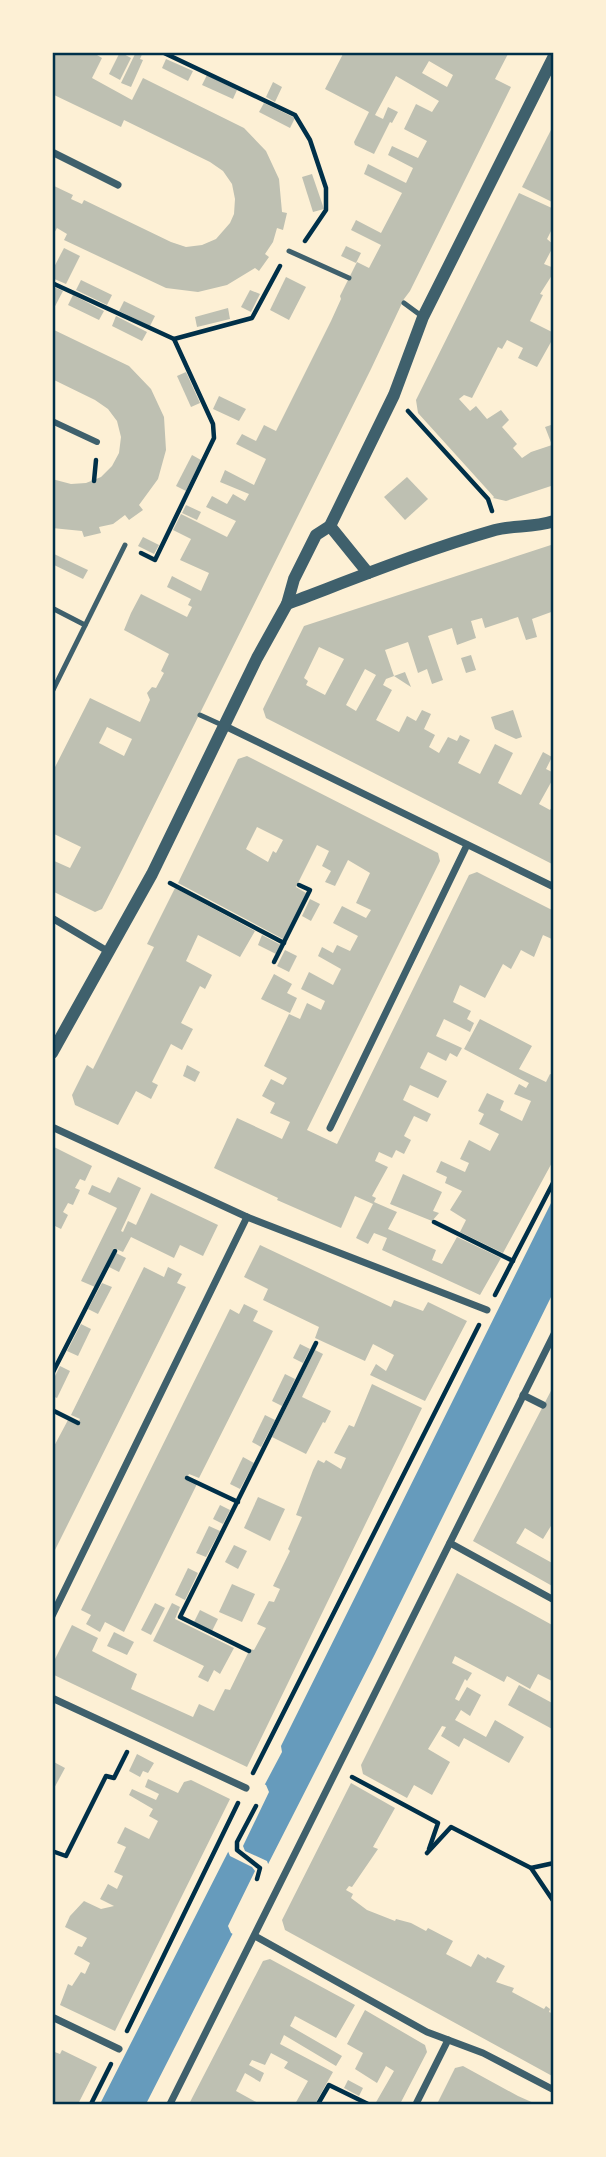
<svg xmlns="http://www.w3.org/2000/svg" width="606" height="2157" font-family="'Noto Sans',sans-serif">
	<rect width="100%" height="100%" fill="#fdf0d5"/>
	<path fill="#669bbc" d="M 553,1199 L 553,1293 L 375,1654 L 146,2104 L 100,2104 L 260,1789 L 264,1786 L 282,1752 L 281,1746 Z"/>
	<path fill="#fdf0d5" d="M 262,1783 L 266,1785 L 269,1792 L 243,1846 L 245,1851 L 267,1861 L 270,1869 L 237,1936 L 231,1933 L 228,1926 L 255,1871 L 252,1867 L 230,1856 L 227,1849 L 258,1786 Z"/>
	<g fill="#bec0b2" fill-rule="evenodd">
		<path d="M 52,52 L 99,52 L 97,55 L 102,58 L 92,78 L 132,100 L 143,78 L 244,128 L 266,151 L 279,179 L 282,212 L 287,213 L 283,230 L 277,228 L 273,242 L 265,254 L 269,257 L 259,271 L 255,268 L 227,285 L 198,292 L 166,288 L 64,240 L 67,234 L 57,228 L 52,237 L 52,185 L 73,195 L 71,199 L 82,204 L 84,200 L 171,242 L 186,247 L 202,245 L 216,239 L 230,223 L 234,214 L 235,199 L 232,184 L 223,171 L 210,162 L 124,120 L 121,127 L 52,94 Z"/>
		<path d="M 120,52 L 131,58 L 120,80 L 109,74 Z"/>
		<path d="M 136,52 L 143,52 L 140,59 L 143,60 L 131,87 L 121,83 Z"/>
		<path d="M 344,52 L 509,52 L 495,79 L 511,87 L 410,291 L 404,299 L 371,369 L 123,868 L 102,909 L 95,912 L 52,891 L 52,860 L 70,868 L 81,847 L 52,833 L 52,773 L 90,698 L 140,722 L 150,700 L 147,693 L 152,687 L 156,688 L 164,673 L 161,671 L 169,654 L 124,630 L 131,613 L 141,594 L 187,617 L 192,607 L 188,605 L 191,599 L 167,587 L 172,576 L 201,591 L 209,573 L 180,560 L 191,539 L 173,530 L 181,514 L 227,537 L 236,521 L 206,507 L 212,496 L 227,504 L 233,494 L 245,501 L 249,494 L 220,482 L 225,470 L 254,485 L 266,459 L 236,444 L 242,434 L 256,441 L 264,425 L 276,431 L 331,321 L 341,299 L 340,296 L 357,262 L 369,268 L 381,245 L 351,230 L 356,220 L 381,233 L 402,193 L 364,174 L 368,164 L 406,183 L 413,168 L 388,155 L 392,146 L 418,158 L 427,141 L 404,129 L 416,104 L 432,112 L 439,101 L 396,76 L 375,115 L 383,119 L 388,107 L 398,112 L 392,123 L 390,122 L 374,154 L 355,145 L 354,142 L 369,112 L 325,89 ZM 429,61 L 453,75 L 447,87 L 422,73 ZM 107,727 L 132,739 L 124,756 L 99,743 Z"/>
		<path d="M 166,59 L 193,71 L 188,81 L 162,68 Z"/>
		<path d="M 207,75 L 237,90 L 233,99 L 202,85 Z"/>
		<path d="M 273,82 L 282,87 L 275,102 L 266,97 Z"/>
		<path d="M 264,103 L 295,118 L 290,128 L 259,112 Z"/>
		<path d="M 554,124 L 554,203 L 522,187 Z"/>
		<path d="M 312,174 L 324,209 L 313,212 L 302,177 Z"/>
		<path d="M 519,193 L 554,209 L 554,225 L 547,239 L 554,245 L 544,264 L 554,268 L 554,272 L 540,294 L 543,295 L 530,321 L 552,332 L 554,328 L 554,343 L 551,342 L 537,367 L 518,358 L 523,348 L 507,340 L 502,349 L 498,347 L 472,398 L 464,395 L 459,399 L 470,411 L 476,406 L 487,419 L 501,410 L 509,420 L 502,427 L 517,444 L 513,448 L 522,458 L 531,452 L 552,445 L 545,427 L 554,424 L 554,485 L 506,501 L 493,498 L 494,497 L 418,413 L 416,400 Z"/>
		<path d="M 346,246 L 361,253 L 356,263 L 341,256 Z"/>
		<path d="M 64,248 L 80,256 L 66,284 L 52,278 L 52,271 Z"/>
		<path d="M 286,277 L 306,287 L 289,320 L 270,310 Z"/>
		<path d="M 81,280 L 112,295 L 107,305 L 76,290 Z"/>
		<path d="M 52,286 L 63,291 L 52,312 Z"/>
		<path d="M 250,290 L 260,294 L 251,312 L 241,307 Z"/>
		<path d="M 73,295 L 104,311 L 99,320 L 68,305 Z"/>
		<path d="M 124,301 L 155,316 L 150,326 L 119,311 Z"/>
		<path d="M 228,308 L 230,319 L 197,327 L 195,317 Z"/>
		<path d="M 116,316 L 147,332 L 142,341 L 112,326 Z"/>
		<path d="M 52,329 L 129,366 L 151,389 L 164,417 L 166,450 L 158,479 L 139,505 L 143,510 L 129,520 L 125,515 L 113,524 L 99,527 L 101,533 L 84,537 L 82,531 L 52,528 L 52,479 L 71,484 L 86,483 L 101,477 L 112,466 L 119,453 L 121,437 L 117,421 L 108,409 L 95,400 L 52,379 Z"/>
		<path d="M 186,372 L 200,403 L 191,407 L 177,376 Z"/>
		<path d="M 219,396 L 246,409 L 239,421 L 213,409 Z"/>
		<path d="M 192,455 L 201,460 L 186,491 L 176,486 Z"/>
		<path d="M 407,477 L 428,499 L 405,520 L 384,497 Z"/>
		<path d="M 186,505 L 201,512 L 197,520 L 182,513 Z"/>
		<path d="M 143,537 L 159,545 L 154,554 L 138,546 Z"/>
		<path d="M 554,544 L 554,611 L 532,619 L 537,637 L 526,640 L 518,617 L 485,628 L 482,618 L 471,621 L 476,638 L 457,645 L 452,628 L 428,636 L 443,680 L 432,684 L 427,669 L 418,673 L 408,642 L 385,650 L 394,676 L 405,672 L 411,687 L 394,676 L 386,679 L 383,685 L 392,690 L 376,720 L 399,732 L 407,716 L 416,721 L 422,710 L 431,714 L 424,729 L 435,735 L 429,747 L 439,753 L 448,737 L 457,741 L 460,735 L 470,740 L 458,763 L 480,774 L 495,744 L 513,753 L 498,783 L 521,795 L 543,752 L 552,757 L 546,769 L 554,773 L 554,777 L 539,804 L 550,810 L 554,804 L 554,865 L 266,718 L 263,709 L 304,626 ZM 319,647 L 344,659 L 325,695 L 306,685 L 308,681 L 304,678 ZM 365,669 L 376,675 L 356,711 L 346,705 Z"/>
		<path d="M 54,554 L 88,570 L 83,579 L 52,564 Z"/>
		<path d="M 471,655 L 476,670 L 466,673 L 461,658 Z"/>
		<path d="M 513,710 L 522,737 L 516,739 L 495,729 L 491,717 Z"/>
		<path d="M 247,756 L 438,853 L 440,861 L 307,1130 L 337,1144 L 469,875 L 477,872 L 554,911 L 554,940 L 543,935 L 534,957 L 521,950 L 511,969 L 503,964 L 485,998 L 460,985 L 453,1002 L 471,1011 L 467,1019 L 474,1023 L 470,1032 L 444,1019 L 436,1036 L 462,1048 L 457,1057 L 450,1053 L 446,1061 L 428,1052 L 420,1068 L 447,1081 L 438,1098 L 410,1085 L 403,1100 L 431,1114 L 427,1122 L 414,1116 L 404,1136 L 411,1140 L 404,1154 L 396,1150 L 392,1158 L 379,1152 L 375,1161 L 388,1167 L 372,1196 L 376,1198 L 374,1202 L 397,1212 L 388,1229 L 436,1250 L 432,1260 L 442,1264 L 457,1237 L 501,1258 L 480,1295 L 382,1250 L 387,1238 L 374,1233 L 368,1244 L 356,1238 L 373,1204 L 355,1196 L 341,1228 L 277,1200 L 278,1198 L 214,1168 L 237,1118 L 282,1139 L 290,1122 L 270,1113 L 275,1103 L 262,1096 L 271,1079 L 283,1085 L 287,1078 L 264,1066 L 289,1014 L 300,1019 L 307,1003 L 321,1010 L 325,1001 L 301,989 L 309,972 L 333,985 L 341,969 L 318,956 L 322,947 L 333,953 L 337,945 L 350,951 L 358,936 L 333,923 L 342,906 L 366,918 L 371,910 L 356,903 L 370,873 L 348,860 L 335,886 L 325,882 L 331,871 L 322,866 L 329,851 L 317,845 L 296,887 L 306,893 L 283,939 L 178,883 L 238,759 ZM 257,827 L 283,840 L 276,853 L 273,851 L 268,862 L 246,849 Z"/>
		<path d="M 175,888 L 255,931 L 240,957 L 198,935 L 186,961 L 212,975 L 205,989 L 200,986 L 181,1023 L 193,1029 L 182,1050 L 171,1044 L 152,1082 L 158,1085 L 151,1099 L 136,1091 L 118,1125 L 75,1105 L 72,1095 L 87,1065 L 93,1069 L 154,947 L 147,944 Z"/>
		<path d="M 310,899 L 320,904 L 311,921 L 302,916 Z"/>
		<path d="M 262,935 L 281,945 L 276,954 L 258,945 Z"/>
		<path d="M 285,950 L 297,956 L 289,972 L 277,966 Z"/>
		<path d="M 274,974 L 292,984 L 287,993 L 297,998 L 290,1013 L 261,999 Z"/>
		<path d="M 480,1019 L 532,1046 L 519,1069 L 546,1082 L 550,1074 L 554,1075 L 554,1159 L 503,1253 L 460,1232 L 466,1220 L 450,1210 L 462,1191 L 445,1183 L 447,1177 L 436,1172 L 441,1161 L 465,1172 L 469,1163 L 460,1159 L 469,1140 L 490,1151 L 499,1134 L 479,1124 L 484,1114 L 478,1111 L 487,1093 L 504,1101 L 500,1110 L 522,1121 L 531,1101 L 514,1094 L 519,1084 L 526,1088 L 529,1083 L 464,1049 Z"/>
		<path d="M 187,1065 L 200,1072 L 195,1082 L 183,1076 Z"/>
		<path d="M 52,1146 L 92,1166 L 85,1181 L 80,1179 L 75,1188 L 80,1190 L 73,1205 L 68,1203 L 63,1212 L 68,1215 L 61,1229 L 55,1226 L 52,1233 Z"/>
		<path d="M 403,1174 L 442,1192 L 433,1211 L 439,1213 L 432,1221 L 390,1204 Z"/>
		<path d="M 118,1177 L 141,1188 L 121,1231 L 123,1232 L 128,1221 L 136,1225 L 151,1193 L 218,1225 L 203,1256 L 180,1245 L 174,1258 L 131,1237 L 123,1252 L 114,1248 L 95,1287 L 81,1281 L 117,1208 L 88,1194 L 92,1185 L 110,1193 Z"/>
		<path d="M 260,1245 L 391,1307 L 394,1300 L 423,1311 L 428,1302 L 467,1321 L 425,1401 L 370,1375 L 376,1364 L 386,1371 L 394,1355 L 373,1344 L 365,1361 L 315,1338 L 319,1327 L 263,1300 L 268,1289 L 244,1277 Z"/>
		<path d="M 116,1253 L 126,1258 L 119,1272 L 109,1267 Z"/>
		<path d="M 144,1267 L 164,1277 L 168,1267 L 182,1274 L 177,1283 L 186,1287 L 52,1556 L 52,1450 L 68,1420 L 77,1424 L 80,1419 L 71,1415 Z"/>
		<path d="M 102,1283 L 112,1287 L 98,1314 L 88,1309 Z"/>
		<path d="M 244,1304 L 258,1311 L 253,1321 L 273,1331 L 199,1478 L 189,1474 L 188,1476 L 197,1484 L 124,1632 L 105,1622 L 100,1632 L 86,1624 L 91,1615 L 81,1610 L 230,1309 L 239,1314 Z"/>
		<path d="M 81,1324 L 91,1329 L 78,1356 L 67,1351 Z"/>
		<path d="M 300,1344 L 310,1349 L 303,1363 L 293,1358 Z"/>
		<path d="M 315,1350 L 323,1354 L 302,1397 L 331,1411 L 325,1423 L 323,1422 L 306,1454 L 272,1437 Z"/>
		<path d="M 60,1366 L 70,1371 L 57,1398 L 52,1396 L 52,1382 Z"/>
		<path d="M 285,1374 L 295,1379 L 282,1406 L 272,1401 Z"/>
		<path d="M 372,1384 L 422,1408 L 247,1767 L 52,1674 L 52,1665 L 72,1625 L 98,1638 L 92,1651 L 137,1674 L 131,1689 L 193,1717 L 199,1704 L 214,1711 L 225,1689 L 230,1690 L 250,1649 L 254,1650 L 266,1628 L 257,1624 L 269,1601 L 274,1602 L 280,1589 L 273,1586 L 290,1551 L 288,1549 L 302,1517 L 296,1515 L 313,1470 L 318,1460 L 324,1463 L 326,1460 L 341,1469 L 346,1458 L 334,1453 L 349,1425 L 354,1427 Z"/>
		<path d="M 554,1385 L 554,1521 L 543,1539 L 525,1528 L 516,1543 L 554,1564 L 554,1587 L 473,1541 Z"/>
		<path d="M 265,1415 L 275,1420 L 261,1447 L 252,1442 Z"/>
		<path d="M 243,1457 L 254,1463 L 240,1489 L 230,1484 Z"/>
		<path d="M 258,1497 L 285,1509 L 270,1541 L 244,1528 Z"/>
		<path d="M 220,1505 L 230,1510 L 223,1524 L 213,1519 Z"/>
		<path d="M 209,1526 L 220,1531 L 206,1557 L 196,1553 Z"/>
		<path d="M 234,1545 L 247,1551 L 238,1569 L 225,1562 Z"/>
		<path d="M 188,1568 L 198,1573 L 185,1600 L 175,1595 Z"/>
		<path d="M 457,1573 L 554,1626 L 554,1682 L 538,1674 L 530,1689 L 507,1676 L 504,1682 L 455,1656 L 452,1663 L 472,1673 L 467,1681 L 465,1679 L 455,1699 L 459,1701 L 467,1687 L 481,1695 L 470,1716 L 461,1710 L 455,1720 L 486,1737 L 495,1720 L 524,1737 L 509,1763 L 464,1738 L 459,1747 L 441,1736 L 446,1727 L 442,1726 L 428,1749 L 450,1762 L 432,1795 L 414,1785 L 407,1798 L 363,1774 L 361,1765 Z"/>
		<path d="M 232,1584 L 255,1594 L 242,1622 L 219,1612 Z"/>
		<path d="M 155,1603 L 165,1608 L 151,1635 L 141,1630 Z"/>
		<path d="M 172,1603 L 180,1607 L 175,1619 L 234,1648 L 220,1674 L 214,1670 L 208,1682 L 198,1677 L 204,1666 L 153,1641 Z"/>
		<path d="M 200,1610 L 218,1619 L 212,1631 L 194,1622 Z"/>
		<path d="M 114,1632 L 134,1642 L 127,1655 L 107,1646 Z"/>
		<path d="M 519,1685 L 554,1704 L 554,1730 L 508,1705 Z"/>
		<path d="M 137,1754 L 154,1763 L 148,1773 L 143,1771 L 140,1777 L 129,1771 Z"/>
		<path d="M 52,1761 L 65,1768 L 52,1792 Z"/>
		<path d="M 148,1779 L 178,1793 L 184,1782 L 191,1780 L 230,1799 L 115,2031 L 60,2005 L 68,1984 L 72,1986 L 81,1972 L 85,1974 L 90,1963 L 74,1954 L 78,1946 L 82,1947 L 87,1938 L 65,1927 L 70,1916 L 84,1901 L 101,1909 L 114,1906 L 100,1899 L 108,1884 L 117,1889 L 123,1876 L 114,1872 L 126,1847 L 117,1843 L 125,1827 L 149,1839 L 158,1821 L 149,1816 L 153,1809 L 129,1795 L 132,1789 L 156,1800 L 159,1794 L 145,1787 Z"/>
		<path d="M 351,1783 L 395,1808 L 373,1847 L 378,1849 L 352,1887 L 349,1886 L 346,1890 L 353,1894 L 351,1898 L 367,1910 L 395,1921 L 396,1919 L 411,1923 L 426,1931 L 428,1928 L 453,1941 L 446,1954 L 471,1967 L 478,1954 L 486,1959 L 487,1957 L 505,1966 L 496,1982 L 514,1988 L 512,1992 L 544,2009 L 546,2006 L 550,2009 L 549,2012 L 554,2014 L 554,2077 L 285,1930 L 282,1920 Z"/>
		<path d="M 270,1959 L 355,2005 L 336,2038 L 295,2016 L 290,2026 L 342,2056 L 336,2066 L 284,2035 L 280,2044 L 333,2072 L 315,2104 L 295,2104 L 308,2081 L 284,2068 L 288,2062 L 271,2053 L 265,2065 L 252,2060 L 249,2065 L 264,2073 L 260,2082 L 245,2073 L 236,2091 L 258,2103 L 257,2104 L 189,2104 L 263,1961 Z"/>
		<path d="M 365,2010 L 425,2045 L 427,2052 L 400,2104 L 375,2104 L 394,2071 L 386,2066 L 377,2083 L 355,2069 L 363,2053 L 347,2044 Z"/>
		<path d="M 62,2050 L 97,2067 L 78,2104 L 52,2104 L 52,2051 L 60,2054 Z"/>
		<path d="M 463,2066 L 518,2096 L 536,2104 L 437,2104 L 455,2068 Z"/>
		<path d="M 348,2080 L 363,2088 L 359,2096 L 344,2088 Z"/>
	</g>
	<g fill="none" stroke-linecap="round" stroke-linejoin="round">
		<g stroke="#003049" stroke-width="4.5">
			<path d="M 162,52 L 295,115 L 310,140 L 326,188 L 326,210 L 305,241"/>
			<path d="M 52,283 L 174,339 L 213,424 L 214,438 L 155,560 L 141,553"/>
			<path d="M 174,339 L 252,318 L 280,266"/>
			<path d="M 408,411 L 488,499 L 492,511"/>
			<path d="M 94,481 L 96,460"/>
			<path d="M 170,883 L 284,943"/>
			<path d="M 274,962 L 310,890 L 299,885"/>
			<path d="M 434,1222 L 513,1261"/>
			<path d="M 495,1295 L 554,1181"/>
			<path d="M 52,1374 L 115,1251"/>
			<path d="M 52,1410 L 78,1423"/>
			<path d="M 187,1478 L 238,1502"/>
			<path d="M 249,1651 L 180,1617 L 316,1343"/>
			<path d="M 253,1773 L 479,1325"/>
			<path d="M 352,1777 L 438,1823 L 429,1849"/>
			<path d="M 256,1806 L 237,1842 L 237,1850 L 260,1868 L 257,1879"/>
			<path d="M 52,1851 L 66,1856 L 106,1776 L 114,1778 L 127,1752"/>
			<path d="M 427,1853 L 451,1827 L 531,1868 L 554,1902"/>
			<path d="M 531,1868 L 554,1863"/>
			<path d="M 127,2031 L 238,1803"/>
			<path d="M 91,2104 L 111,2064"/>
			<path d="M 318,2104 L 329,2085 L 368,2104"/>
		</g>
		<g stroke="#3f606c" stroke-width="5">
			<path d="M 289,251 L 349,278"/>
			<path d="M 404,303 L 423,317"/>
			<path d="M 52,608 L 85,625"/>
			<path d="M 52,692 L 125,545"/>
			<path d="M 200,715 L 222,725"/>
		</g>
		<path stroke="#3f606c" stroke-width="6" d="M 52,421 L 97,442"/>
		<g stroke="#3f606c" stroke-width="7">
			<path d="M 52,152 L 118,185"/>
			<path d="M 225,726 L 554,887"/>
			<path d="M 52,918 L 109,952"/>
			<path d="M 52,1127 L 247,1217 L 487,1310"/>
			<path d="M 330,1128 L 467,845"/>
			<path d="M 523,1395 L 543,1405"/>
			<path d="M 450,1543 L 554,1600"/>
			<path d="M 52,1616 L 247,1217"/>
			<path d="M 52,1698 L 246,1788"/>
			<path d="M 255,1936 L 427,2032 L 483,2053 L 554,2090"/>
			<path d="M 52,2017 L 119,2049"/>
			<path d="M 170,2104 L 554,1334"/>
			<path d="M 416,2104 L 448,2040"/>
		</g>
		<g stroke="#3f606c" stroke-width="12">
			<path d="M 330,526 L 368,573"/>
			<path d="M 287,604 C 356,578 425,550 495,530 C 515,525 532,528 554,521"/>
			<path d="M 52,1053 L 152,874 L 257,658 L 287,604 L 294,579 L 316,535 L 330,526 L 394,395 L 423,317 L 554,56"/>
		</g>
	</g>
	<rect width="606" height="2157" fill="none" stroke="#fdf0d5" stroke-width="108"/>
	<rect x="54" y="54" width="498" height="2049" fill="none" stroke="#003049" stroke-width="2.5"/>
</svg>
